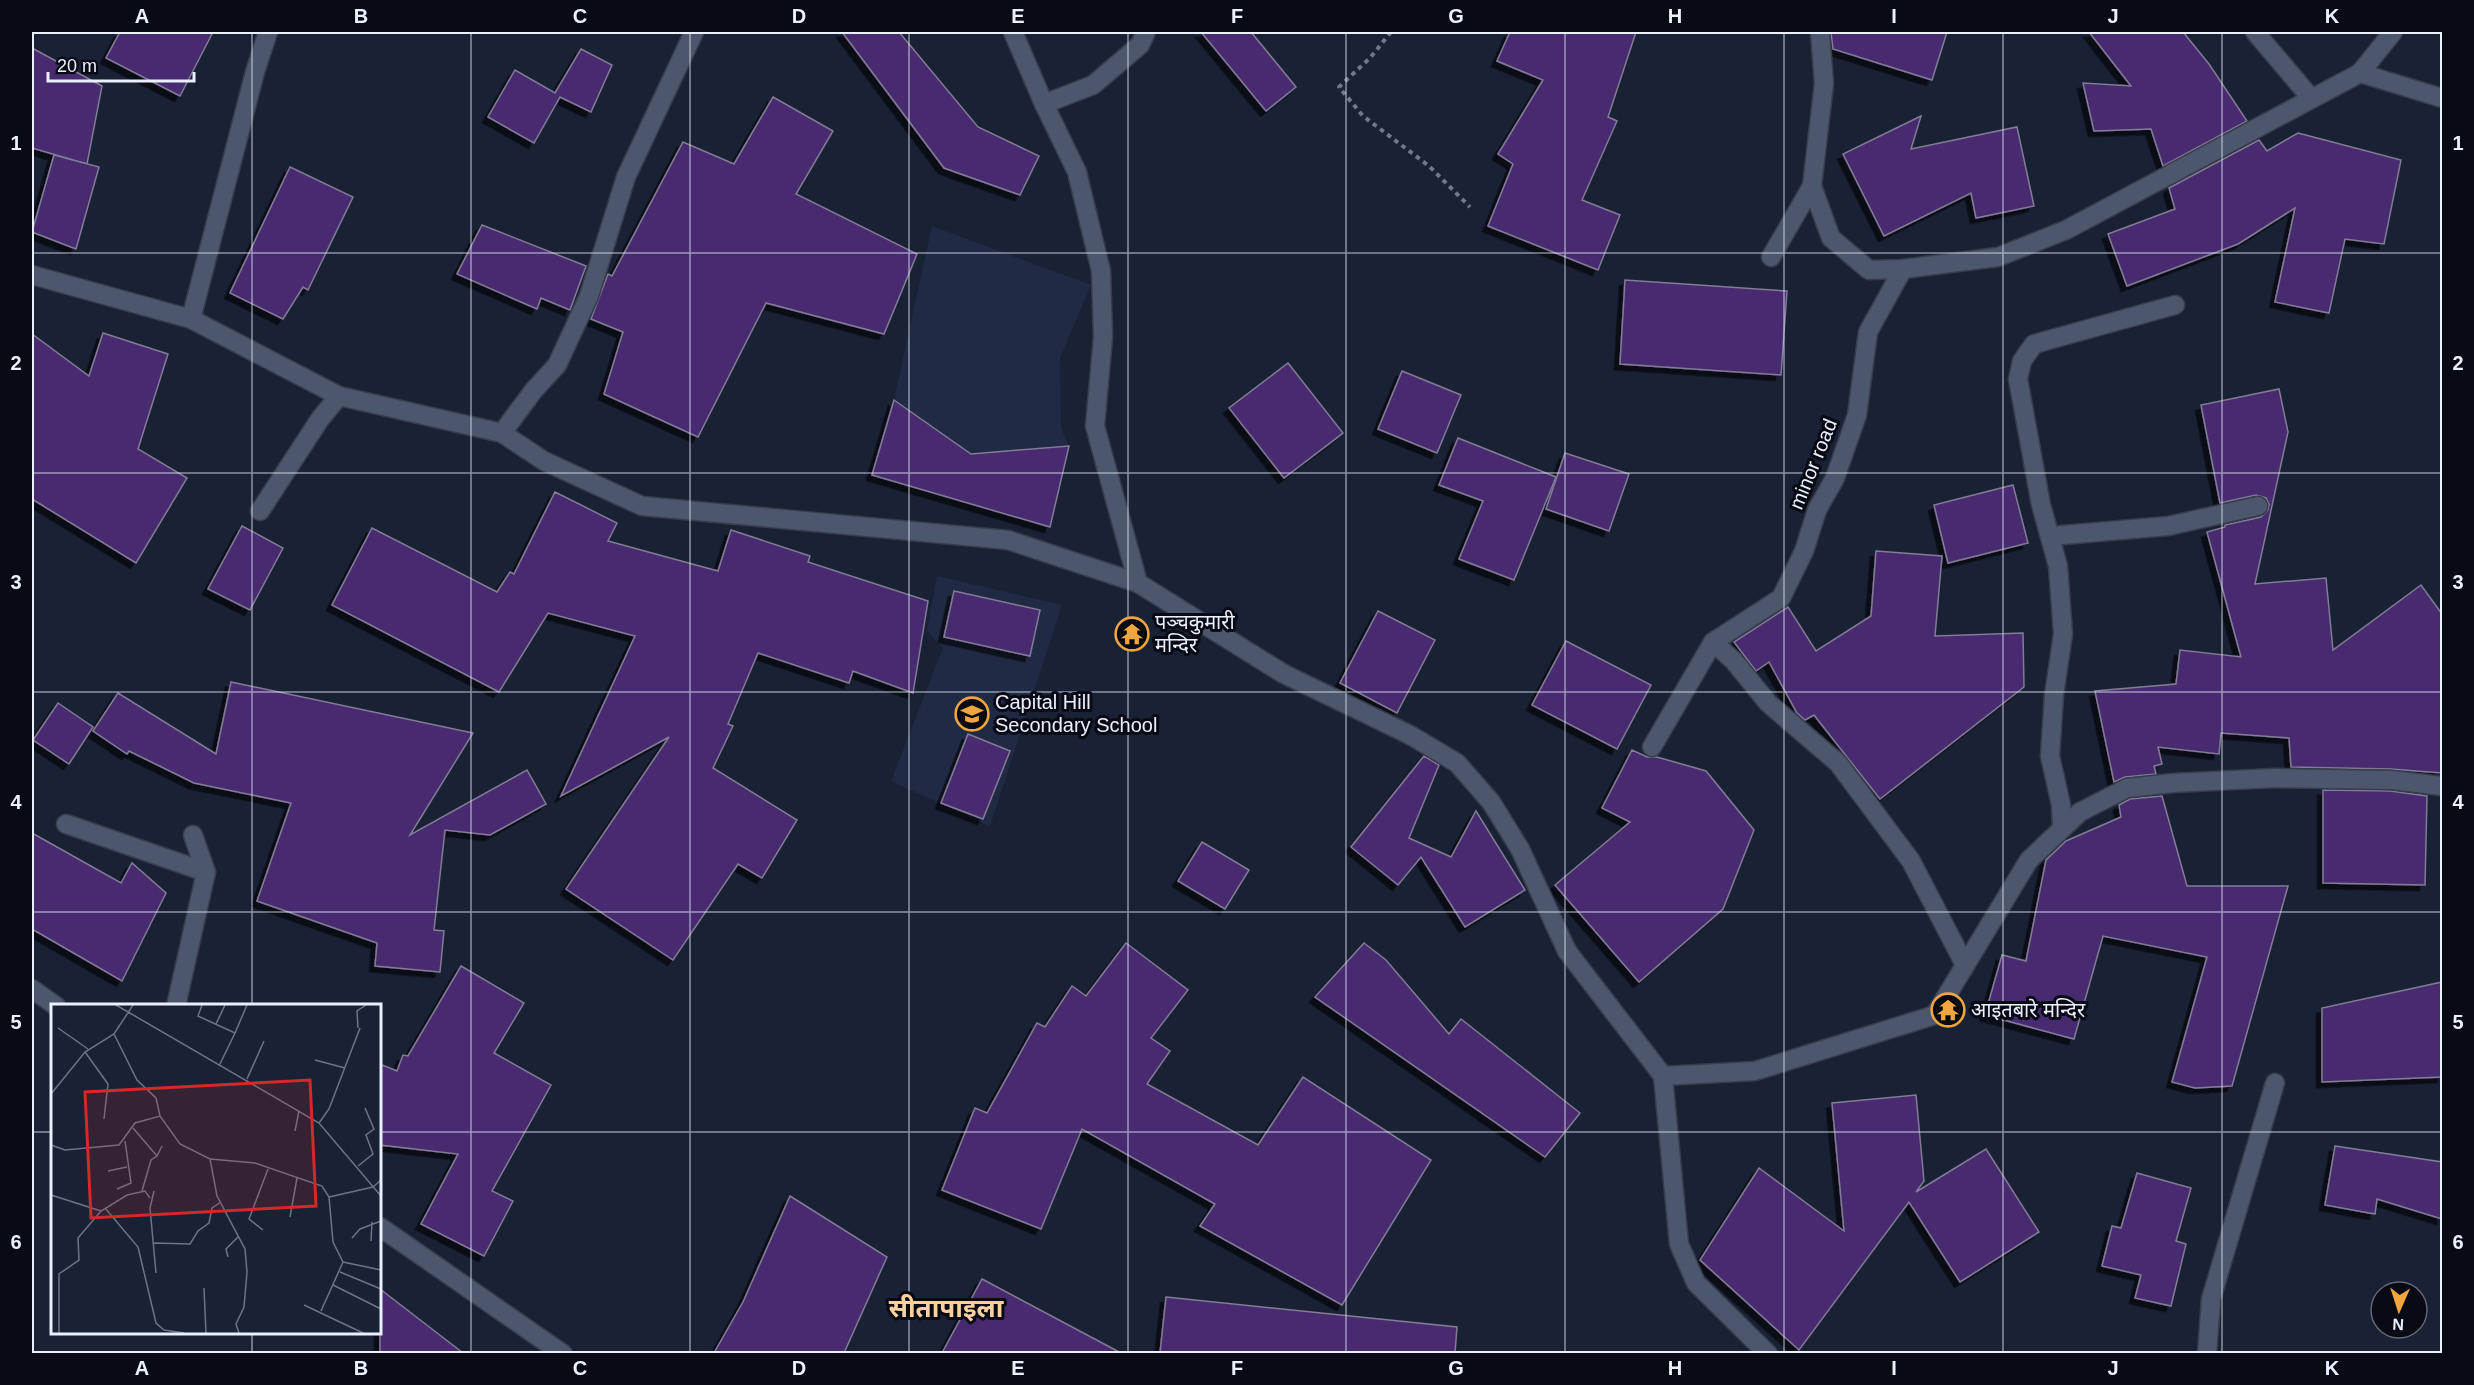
<svg xmlns="http://www.w3.org/2000/svg" width="2474" height="1385" font-family="Arial,'Noto Sans Devanagari',sans-serif">
	<defs>
		<filter id="shadow"><feDropShadow dx="-5.5" dy="5.5" stdDeviation="0" flood-color="#0009"/></filter>
	</defs>
	<rect width="100%" height="100%" fill="#192135"/>
	<g fill="#202a44">
		<path d="M 932,226 L 1091,285 L 1060,358 L 1061,428 L 1069,446 L 1050,527 L 872,475 L 894,400 Z"/>
		<path d="M 937,576 L 1062,605 L 990,826 L 891,781 L 943,648 L 927,631 Z"/>
	</g>
	<g fill="#462a6f" stroke="#837b95" stroke-width="1.5" filter="url(#shadow)">
		<path d="M 120,32 L 213,32 L 180,96 L 106,58 Z"/>
		<path d="M 842,32 L 899,32 L 978,127 L 1039,156 L 1020,195 L 944,168 Z"/>
		<path d="M 1201,32 L 1251,32 L 1296,87 L 1266,111 Z"/>
		<path d="M 1510,32 L 1636,32 L 1608,117 L 1617,121 L 1582,200 L 1620,215 L 1598,270 L 1488,226 L 1513,164 L 1498,154 L 1543,80 L 1497,61 Z"/>
		<path d="M 1831,32 L 1947,32 L 1932,80 L 1833,49 Z"/>
		<path d="M 2089,32 L 2183,32 L 2209,64 L 2247,121 L 2163,166 L 2151,129 L 2094,131 L 2083,83 L 2131,86 Z"/>
		<path d="M 32,48 L 102,86 L 87,164 L 32,148 Z"/>
		<path d="M 581,49 L 612,65 L 591,112 L 560,97 L 534,143 L 488,117 L 515,70 L 555,93 Z"/>
		<path d="M 773,97 L 833,131 L 796,194 L 917,254 L 884,334 L 766,303 L 698,437 L 604,394 L 623,332 L 591,319 L 608,274 L 612,276 L 683,142 L 734,164 Z"/>
		<path d="M 1921,116 L 1911,149 L 2017,127 L 2034,206 L 1976,218 L 1971,193 L 1884,236 L 1843,154 Z"/>
		<path d="M 2298,133 L 2401,160 L 2384,244 L 2345,239 L 2329,313 L 2275,302 L 2295,208 L 2238,244 L 2127,286 L 2108,234 L 2175,209 L 2169,188 L 2259,140 L 2267,151 Z"/>
		<path d="M 54,155 L 99,167 L 76,249 L 32,232 Z"/>
		<path d="M 290,167 L 353,197 L 308,290 L 303,287 L 283,319 L 230,293 Z"/>
		<path d="M 482,225 L 586,266 L 570,310 L 541,298 L 537,309 L 457,274 Z"/>
		<path d="M 1625,280 L 1787,291 L 1781,375 L 1620,364 Z"/>
		<path d="M 103,333 L 168,354 L 138,449 L 187,478 L 136,563 L 32,499 L 32,334 L 89,376 Z"/>
		<path d="M 1288,363 L 1343,433 L 1284,478 L 1229,408 Z"/>
		<path d="M 1402,371 L 1461,395 L 1437,453 L 1378,429 Z"/>
		<path d="M 2279,389 L 2288,432 L 2255,584 L 2326,578 L 2333,650 L 2421,585 L 2442,614 L 2442,773 L 2391,769 L 2291,767 L 2289,738 L 2221,733 L 2219,754 L 2158,747 L 2162,764 L 2154,766 L 2156,774 L 2125,777 L 2114,782 L 2095,691 L 2176,684 L 2180,650 L 2241,657 L 2207,532 L 2225,527 L 2225,525 L 2261,517 L 2268,510 L 2269,504 L 2266,498 L 2256,495 L 2220,503 L 2201,405 Z"/>
		<path d="M 894,400 L 971,454 L 1069,446 L 1050,527 L 872,475 Z"/>
		<path d="M 1458,438 L 1556,477 L 1514,580 L 1459,559 L 1483,501 L 1439,485 Z"/>
		<path d="M 1565,453 L 1629,474 L 1609,531 L 1546,509 Z"/>
		<path d="M 2013,485 L 2028,543 L 1948,563 L 1934,505 Z"/>
		<path d="M 555,492 L 617,523 L 608,541 L 718,571 L 731,530 L 810,556 L 808,562 L 928,601 L 913,693 L 853,671 L 849,683 L 758,653 L 728,724 L 733,726 L 713,768 L 797,820 L 762,878 L 738,864 L 673,960 L 566,889 L 669,737 L 561,796 L 635,636 L 548,613 L 499,692 L 332,605 L 372,528 L 497,592 L 510,572 L 514,574 Z"/>
		<path d="M 242,526 L 283,548 L 250,610 L 208,589 Z"/>
		<path d="M 1876,551 L 1942,556 L 1935,636 L 2023,633 L 2024,687 L 1880,799 L 1814,715 L 1805,720 L 1797,713 L 1769,662 L 1756,671 L 1734,642 L 1788,607 L 1816,651 L 1871,616 Z"/>
		<path d="M 954,591 L 1040,610 L 1030,656 L 944,637 Z"/>
		<path d="M 1378,611 L 1435,640 L 1397,713 L 1340,683 Z"/>
		<path d="M 1566,641 L 1651,685 L 1617,749 L 1532,705 Z"/>
		<path d="M 231,682 L 473,733 L 410,835 L 527,770 L 546,804 L 490,835 L 445,830 L 434,930 L 444,931 L 440,972 L 375,966 L 377,943 L 257,901 L 291,803 L 194,783 L 129,751 L 127,754 L 93,731 L 118,693 L 216,754 Z"/>
		<path d="M 58,703 L 93,727 L 69,764 L 33,740 Z"/>
		<path d="M 968,734 L 1010,751 L 983,819 L 941,803 Z"/>
		<path d="M 1632,750 L 1647,757 L 1657,757 L 1706,771 L 1754,830 L 1723,909 L 1639,982 L 1555,885 L 1630,822 L 1602,808 Z"/>
		<path d="M 1424,756 L 1439,765 L 1409,838 L 1451,857 L 1476,811 L 1525,890 L 1465,927 L 1421,857 L 1398,885 L 1351,847 Z"/>
		<path d="M 2323,790 L 2390,791 L 2427,796 L 2425,885 L 2323,883 Z"/>
		<path d="M 2162,796 L 2187,886 L 2288,886 L 2232,1086 L 2195,1088 L 2172,1082 L 2207,957 L 2103,936 L 2074,1039 L 1985,1015 L 2002,955 L 2026,961 L 2046,860 L 2066,841 L 2121,817 L 2119,805 L 2130,799 Z"/>
		<path d="M 32,833 L 121,883 L 132,863 L 166,893 L 122,981 L 32,929 Z"/>
		<path d="M 1202,842 L 1249,870 L 1225,909 L 1178,881 Z"/>
		<path d="M 1126,943 L 1188,990 L 1151,1038 L 1170,1051 L 1147,1084 L 1258,1145 L 1303,1077 L 1431,1160 L 1342,1305 L 1200,1226 L 1215,1204 L 1082,1129 L 1041,1229 L 942,1190 L 975,1108 L 987,1113 L 1037,1023 L 1045,1027 L 1072,986 L 1086,996 Z"/>
		<path d="M 1364,943 L 1386,960 L 1449,1034 L 1461,1019 L 1580,1113 L 1545,1157 L 1315,997 Z"/>
		<path d="M 461,966 L 524,1003 L 494,1053 L 551,1085 L 492,1191 L 513,1201 L 484,1256 L 421,1224 L 458,1154 L 380,1145 L 380,1064 L 397,1071 L 403,1055 L 408,1056 Z"/>
		<path d="M 2442,982 L 2442,1077 L 2322,1082 L 2322,1008 Z"/>
		<path d="M 1916,1095 L 1924,1181 L 1916,1192 L 1986,1149 L 2039,1232 L 1960,1282 L 1909,1202 L 1799,1350 L 1700,1260 L 1759,1168 L 1844,1231 L 1832,1103 Z"/>
		<path d="M 2335,1146 L 2442,1162 L 2442,1219 L 2377,1199 L 2375,1214 L 2325,1205 Z"/>
		<path d="M 2137,1173 L 2191,1188 L 2176,1241 L 2186,1244 L 2171,1306 L 2135,1298 L 2141,1275 L 2102,1266 L 2112,1226 L 2121,1228 Z"/>
		<path d="M 790,1196 L 887,1257 L 844,1353 L 714,1353 L 743,1302 Z"/>
		<path d="M 982,1279 L 1121,1353 L 942,1353 Z"/>
		<path d="M 380,1289 L 463,1353 L 380,1353 Z"/>
		<path d="M 1166,1297 L 1457,1327 L 1455,1353 L 1160,1353 Z"/>
	</g>
	<g fill="none" stroke-linecap="round" stroke-linejoin="round">
		<defs>
			<g id="minor">
				<path d="M 1013,32 L 1044,104 L 1077,172 L 1101,271 L 1103,337 L 1095,426 L 1138,583"/>
				<path d="M 2255,32 L 2311,98"/>
				<path d="M 2360,73 L 2442,98"/>
				<path d="M 1044,104 L 1093,85 L 1140,45 L 1146,32"/>
				<path d="M 1812,186 L 1831,238 L 1869,270 L 1903,269 L 1998,257 L 2066,230 L 2360,73 L 2393,32"/>
				<path d="M 1771,257 L 1812,186 L 1824,83 L 1820,32"/>
				<path d="M 1903,269 L 1868,332 L 1857,415 L 1835,478 L 1817,510 L 1804,551 L 1781,598 L 1713,642 L 1652,747 L 1713,642 L 1734,661 L 1768,703 L 1838,763 L 1911,861 L 1965,965"/>
				<path d="M 32,275 L 191,319 L 339,396 L 502,433 L 544,461 L 642,506 L 1008,540 L 1138,583 L 1284,674 L 1410,735 L 1457,763 L 1491,802 L 1520,849 L 1567,951 L 1663,1076 L 1755,1071 L 1935,1015 L 2029,860 L 2080,812 L 2127,788 L 2173,783 L 2275,778 L 2391,780 L 2442,786"/>
				<path d="M 191,319 L 255,72 L 268,32"/>
				<path d="M 502,433 L 534,390 L 557,365 L 589,296 L 626,177 L 694,32"/>
				<path d="M 260,511 L 320,419 L 339,396"/>
				<path d="M 2051,536 L 2168,526 L 2258,506"/>
				<path d="M 66,824 L 206,872"/>
				<path d="M 2062,827 L 2061,805 L 2050,756 L 2054,695 L 2063,634 L 2058,566 L 2041,505 L 2018,379 L 2022,361 L 2034,344 L 2175,305"/>
				<path d="M 176,1006 L 206,872 L 193,835"/>
				<path d="M 1663,1076 L 1679,1244 L 1696,1283 L 1768,1354"/>
				<path d="M 2207,1354 L 2211,1299 L 2275,1083"/>
			</g>
			<g id="secondary">
				<path d="M 32,989 L 56,1006"/>
				<path d="M 380,1227 L 563,1354"/>
			</g>
		</defs>
		<use href="#minor" stroke="#373d4e" stroke-width="21"/>
		<use href="#secondary" stroke="#373d4e" stroke-width="21"/>
		<path stroke="#71788a" stroke-width="4" stroke-dasharray="4.5 4.5" stroke-linecap="butt" d="M 1391,32 L 1370,58 L 1339,87 L 1363,116 L 1429,166 L 1470,207"/>
		<use href="#minor" stroke="#4c566d" stroke-width="18"/>
		<use href="#secondary" stroke="#4c566d" stroke-width="18"/>
	</g>
	<path fill="none" stroke="#eaf0fe" stroke-width="1.5" stroke-opacity="0.55" d="M 252,32 L 252,1006M 471,32 L 471,1354M 690,32 L 690,1354M 909,32 L 909,1354M 1128,32 L 1128,1354M 1346,32 L 1346,1354M 1565,32 L 1565,1354M 1784,32 L 1784,1354M 2003,32 L 2003,1354M 2222,32 L 2222,1354M 32,253 L 2442,253M 32,473 L 2442,473M 32,692 L 2442,692M 32,912 L 2442,912M 32,1132 L 52,1132M 380,1132 L 2442,1132M 252,1332 L 252,1354"/>
	<defs>
		<symbol id="temple-ring" viewBox="-11 -11 22 22"><circle r="9.5" fill="#080b14" stroke="#f0a63e" stroke-width="1.5"/><path d="M0-6L5-2H3V0L6.5 2.5H4V6H1.5V3h-3V6H-4V2.5H-6.5L-3 0V-2H-5Z" fill="#f0a63e"/></symbol>
		<symbol id="school-ring" viewBox="-11 -11 22 22"><circle r="9.5" fill="#080b14" stroke="#f0a63e" stroke-width="1.5"/><path d="M0-5L7-2L0 1L-7-2ZM-4 1L0 2.5L4 1V4Q0 6-4 4Z" fill="#f0a63e"/></symbol>
	</defs>
	<g fill-rule="evenodd">
		<use href="#temple-ring" x="1113" y="615" width="38" height="38"/>
		<use href="#school-ring" x="953" y="695" width="38" height="38"/>
		<use href="#temple-ring" x="1929" y="991" width="38" height="38"/>
	</g>
	<g text-anchor="middle" stroke-width="6" stroke-linejoin="round" paint-order="stroke">
		<g font-size="20" fill="#eaf0fe" stroke="#080b14">
			<text transform="translate(1813 464) rotate(-68)" y="7">minor road</text>
		</g>
		<g font-size="20" fill="#eaf0fe" stroke="#080b14" text-anchor="start">
			<text x="1155" y="629">पञ्चकुमारी<tspan x="1155" dy="23">मन्दिर</tspan></text>
			<text x="995" y="709">Capital Hill<tspan x="995" dy="23">Secondary School</tspan></text>
			<text x="1971" y="1017">आइतबारे मन्दिर</text>
		</g>
		<g font-size="26" font-weight="bold" fill="#fad09e" stroke="#080b14">
			<text x="946" y="1317">सीतापाइला</text>
		</g>
	</g>
	<g transform="translate(51 1004)">
		<rect width="330" height="330" fill="#192135"/>
		<path fill="none" stroke="#6d7485" stroke-width="1.5" d="M 65,1 L 268,119 L 330,192M 151,1 L 147,12 L 184,29 L 196,1M 165,20 L 174,1M 7,24 L 37,45M 307,24 L 306,7 L 315,1M 63,30 L 86,76 L 105,94 L 109,112M 34,48 L 57,80 L 53,115M 264,56 L 294,64M 168,62 L 184,29M 196,75 L 213,37M 0,90 L 34,48 L 63,30 L 82,1M 268,119 L 278,105 L 309,24M 82,124 L 106,152 L 111,142 L 106,152 L 100,156 L 91,187M 244,127 L 248,107M 0,141 L 14,146 L 68,141 L 84,119 L 109,112 L 129,140 L 159,155 L 204,159 L 271,182 L 278,193 L 282,238 L 292,258 L 270,307M 159,155 L 166,192 L 194,245 L 196,268 L 193,303 L 185,320 L 188,329M 307,162 L 322,150 L 315,131 L 323,125 L 314,104M 57,167 L 76,163M 66,185 L 80,179 L 74,137M 103,187 L 99,204 L 105,269M 0,191 L 50,207M 278,193 L 322,183 L 330,176M 54,204 L 87,243 L 105,319 L 113,326 L 133,329M 239,213 L 246,174M 212,226 L 198,215 L 217,165M 301,234 L 309,225 L 330,217M 320,237 L 321,218M 103,239 L 139,240 L 147,227 L 158,219 L 161,204 L 170,198M 177,253 L 175,245 L 188,232M 292,258 L 330,266M 289,268 L 330,285M 282,281 L 330,305M 153,284 L 155,329M 253,301 L 312,329M 8,329 L 8,270 L 28,256 L 27,234 L 50,207 L 76,191 L 94,187 L 99,194"/>
		<path fill="#d62828" fill-opacity="0.15" stroke="#d62828" stroke-width="3" d="M 259,76 L 265,202 L 40,214 L 34,88 Z"/>
		<rect width="330" height="330" fill="none" stroke="#eaf0fe" stroke-width="3"/>
	</g>
	<rect width="2474" height="1385" fill="none" stroke="#080b14" stroke-width="66"/>
	<g transform="translate(2399 1310) rotate(183)"><circle r="28" fill="#080b14" stroke="#626772" stroke-width="1.5"/>
	<path d="M0-4.5L10 22L0 15L-10 22Z" fill="#f0a63e"/>
	<text y="-9" font-size="16" font-weight="bold" text-anchor="middle" fill="#eaf0fe">N</text>
	</g>
	<path d="M48 72v9h146v-9" fill="none" stroke="#eaf0fe" stroke-width="3"/>
	<text x="57" y="72" font-size="18" fill="#eaf0fe" stroke="#080b14" stroke-width="4.5" paint-order="stroke">20 m</text>
	<rect x="33" y="33" width="2408" height="1319" fill="none" stroke="#eaf0fe" stroke-width="2"/>
	<g font-size="20" text-anchor="middle" font-weight="bold" fill="#eaf0fe">
		<text x="142" y="23">A</text>
		<text x="361" y="23">B</text>
		<text x="580" y="23">C</text>
		<text x="799" y="23">D</text>
		<text x="1018" y="23">E</text>
		<text x="1237" y="23">F</text>
		<text x="1456" y="23">G</text>
		<text x="1675" y="23">H</text>
		<text x="1894" y="23">I</text>
		<text x="2113" y="23">J</text>
		<text x="2332" y="23">K</text>
		<text x="16" y="150">1</text>
		<text x="2458" y="150">1</text>
		<text x="16" y="370">2</text>
		<text x="2458" y="370">2</text>
		<text x="16" y="589">3</text>
		<text x="2458" y="589">3</text>
		<text x="16" y="809">4</text>
		<text x="2458" y="809">4</text>
		<text x="16" y="1029">5</text>
		<text x="2458" y="1029">5</text>
		<text x="16" y="1249">6</text>
		<text x="2458" y="1249">6</text>
		<text x="142" y="1375">A</text>
		<text x="361" y="1375">B</text>
		<text x="580" y="1375">C</text>
		<text x="799" y="1375">D</text>
		<text x="1018" y="1375">E</text>
		<text x="1237" y="1375">F</text>
		<text x="1456" y="1375">G</text>
		<text x="1675" y="1375">H</text>
		<text x="1894" y="1375">I</text>
		<text x="2113" y="1375">J</text>
		<text x="2332" y="1375">K</text>
	</g>
</svg>
